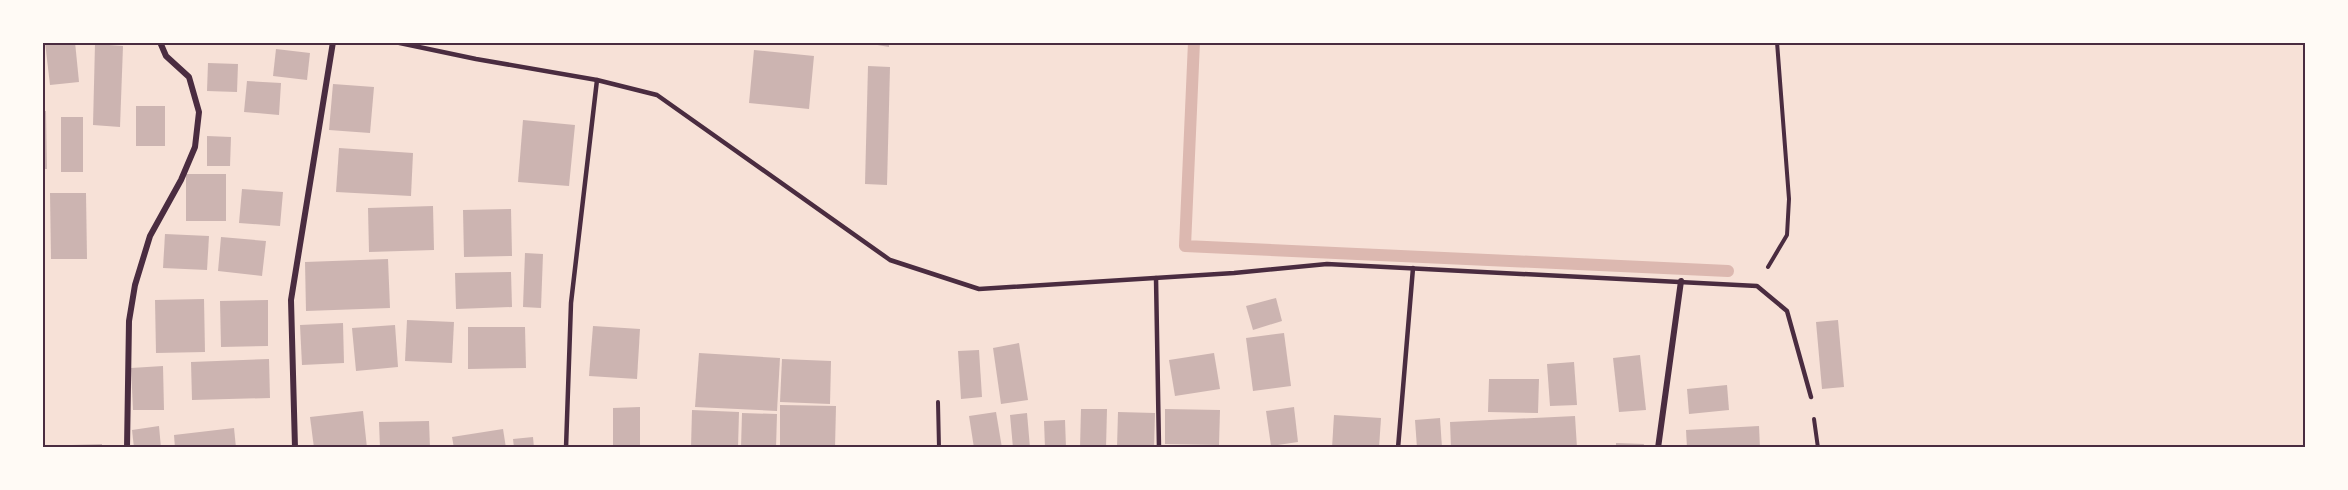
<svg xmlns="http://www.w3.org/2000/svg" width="2348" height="490" font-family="Quicksand,sans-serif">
	<rect width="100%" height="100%" fill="#f7e1d7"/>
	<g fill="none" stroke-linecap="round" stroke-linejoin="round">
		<path stroke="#dcb8b0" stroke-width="12" d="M 1194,42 L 1185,246 L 1728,271"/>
	</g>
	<g fill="#ccb4b1">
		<path d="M 45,42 L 75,42 L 79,82 L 50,85 Z"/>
		<path d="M 860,42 L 889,42 L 889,47 Z"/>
		<path d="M 95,44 L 123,46 L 120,127 L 93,125 Z"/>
		<path d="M 276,49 L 310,53 L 307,80 L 273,76 Z"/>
		<path d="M 754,50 L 814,56 L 809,109 L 749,103 Z"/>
		<path d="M 208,63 L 238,64 L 237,92 L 207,91 Z"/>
		<path d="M 868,66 L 890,67 L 887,185 L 865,184 Z"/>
		<path d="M 247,81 L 281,83 L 279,115 L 244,112 Z"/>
		<path d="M 333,84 L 374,87 L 370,133 L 329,130 Z"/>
		<rect x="136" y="106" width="29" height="40"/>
		<path d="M 42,111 L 46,111 L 47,169 L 42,169 Z"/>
		<rect x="61" y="117" width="22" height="55"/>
		<path d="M 523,120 L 575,125 L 569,186 L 518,182 Z"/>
		<path d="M 207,136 L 231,137 L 230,166 L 207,166 Z"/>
		<path d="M 339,148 L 413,153 L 411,196 L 336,192 Z"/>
		<rect x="186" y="174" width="40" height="47"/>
		<path d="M 242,189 L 283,192 L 280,226 L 239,223 Z"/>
		<path d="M 50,193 L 86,193 L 87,259 L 51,259 Z"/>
		<path d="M 433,206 L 434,250 L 369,252 L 368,208 Z"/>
		<path d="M 42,209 L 44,209 L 45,236 L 42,236 Z"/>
		<path d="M 511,209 L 512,256 L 464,257 L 463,210 Z"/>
		<path d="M 165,234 L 209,236 L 207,270 L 163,268 Z"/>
		<path d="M 221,237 L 266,241 L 262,276 L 218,271 Z"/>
		<path d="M 525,253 L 543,254 L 541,308 L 523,307 Z"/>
		<path d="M 388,259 L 390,308 L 306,311 L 305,262 Z"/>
		<path d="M 511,272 L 512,307 L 456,309 L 455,273 Z"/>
		<path d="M 1276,298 L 1282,321 L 1253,330 L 1246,306 Z"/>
		<path d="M 204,299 L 205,352 L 156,353 L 155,300 Z"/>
		<path d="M 268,300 L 268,346 L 221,347 L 220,301 Z"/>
		<path d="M 407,320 L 454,322 L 452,363 L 405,361 Z"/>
		<path d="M 1838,320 L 1844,387 L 1822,389 L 1816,322 Z"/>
		<path d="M 343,323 L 344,363 L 302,365 L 300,325 Z"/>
		<path d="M 395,325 L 398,367 L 356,371 L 352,328 Z"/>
		<path d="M 593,326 L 640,329 L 637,379 L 589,376 Z"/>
		<path d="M 468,327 L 525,327 L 526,368 L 468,369 Z"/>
		<path d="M 1284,333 L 1291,386 L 1253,391 L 1246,338 Z"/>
		<path d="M 1019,343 L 1028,400 L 1001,404 L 993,348 Z"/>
		<path d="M 979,350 L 982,397 L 961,399 L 958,351 Z"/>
		<path d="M 699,353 L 780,358 L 777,411 L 695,407 Z"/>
		<path d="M 1214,353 L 1220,389 L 1175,396 L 1169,360 Z"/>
		<path d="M 1640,355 L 1646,410 L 1619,412 L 1613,358 Z"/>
		<path d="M 269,359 L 270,398 L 192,400 L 191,362 Z"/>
		<path d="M 782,359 L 831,361 L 830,404 L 780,402 Z"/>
		<path d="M 1574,362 L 1577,405 L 1550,406 L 1547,364 Z"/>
		<path d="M 163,366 L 164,410 L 133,410 L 131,368 Z"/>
		<path d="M 1489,379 L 1539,379 L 1538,413 L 1488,412 Z"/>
		<path d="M 1727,385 L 1729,410 L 1689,414 L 1687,389 Z"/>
		<path d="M 780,405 L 836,406 L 835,448 L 780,448 Z"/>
		<path d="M 640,407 L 640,448 L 613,448 L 613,408 Z"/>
		<path d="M 1294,407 L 1298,442 L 1271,446 L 1266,411 Z"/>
		<path d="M 1081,409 L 1107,409 L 1106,448 L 1080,448 Z"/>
		<path d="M 1165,409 L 1220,410 L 1219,445 L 1165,444 Z"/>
		<path d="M 692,410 L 739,412 L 738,448 L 691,448 Z"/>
		<path d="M 363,411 L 367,448 L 314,448 L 310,417 Z"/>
		<path d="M 996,412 L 1002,448 L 974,448 L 969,416 Z"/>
		<path d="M 1118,412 L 1155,413 L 1154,448 L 1117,448 Z"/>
		<path d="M 742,413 L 777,414 L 776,448 L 741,448 Z"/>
		<path d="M 1027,413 L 1030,448 L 1013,448 L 1010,415 Z"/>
		<path d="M 1334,415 L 1381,418 L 1379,448 L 1332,448 Z"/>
		<path d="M 1575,416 L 1577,448 L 1451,448 L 1450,422 Z"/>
		<path d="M 1440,418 L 1442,448 L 1417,448 L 1415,420 Z"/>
		<path d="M 1065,420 L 1066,448 L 1045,448 L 1044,421 Z"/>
		<path d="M 429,421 L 430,448 L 380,448 L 379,422 Z"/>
		<path d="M 159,426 L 161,448 L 134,448 L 132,430 Z"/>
		<path d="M 1759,426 L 1760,448 L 1687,448 L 1686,430 Z"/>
		<path d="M 234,428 L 236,448 L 175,448 L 174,435 Z"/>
		<path d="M 503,429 L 506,448 L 454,448 L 452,437 Z"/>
		<path d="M 533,437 L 534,448 L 514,448 L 513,439 Z"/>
		<path d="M 1616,443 L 1644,444 L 1643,448 L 1616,448 Z"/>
		<path d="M 102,444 L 102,448 L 42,448 L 42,446 Z"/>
	</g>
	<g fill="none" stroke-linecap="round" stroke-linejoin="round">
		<g stroke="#4a2c40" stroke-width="4">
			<path d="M 1768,267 L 1787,235 L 1789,199 L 1777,42"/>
			<path d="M 938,402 L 939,448"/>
			<path d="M 1814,419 L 1818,448"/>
		</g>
		<g stroke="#4a2c40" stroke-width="4.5">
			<path d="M 395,42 L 476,59 L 597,80 L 657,95 L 890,260 L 979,289 L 1234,273 L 1327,264 L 1757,286 L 1787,311 L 1811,397"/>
			<path d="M 1156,278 L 1159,448"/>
			<path d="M 566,448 L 571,303 L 597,80"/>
			<path d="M 1398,448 L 1413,268"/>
		</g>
		<g stroke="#4a2c40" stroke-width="6">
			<path d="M 127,448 L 129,321 L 135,285 L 150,236 L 181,180 L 195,147 L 199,112 L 189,77 L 166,56 L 160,42"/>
			<path d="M 295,448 L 291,300 L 333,42"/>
			<path d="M 1658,448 L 1681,281"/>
		</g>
	</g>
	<rect width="2348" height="490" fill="none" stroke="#fffaf5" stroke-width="87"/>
	<rect x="44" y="44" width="2260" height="402" fill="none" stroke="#4a2c40" stroke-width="2"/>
</svg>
